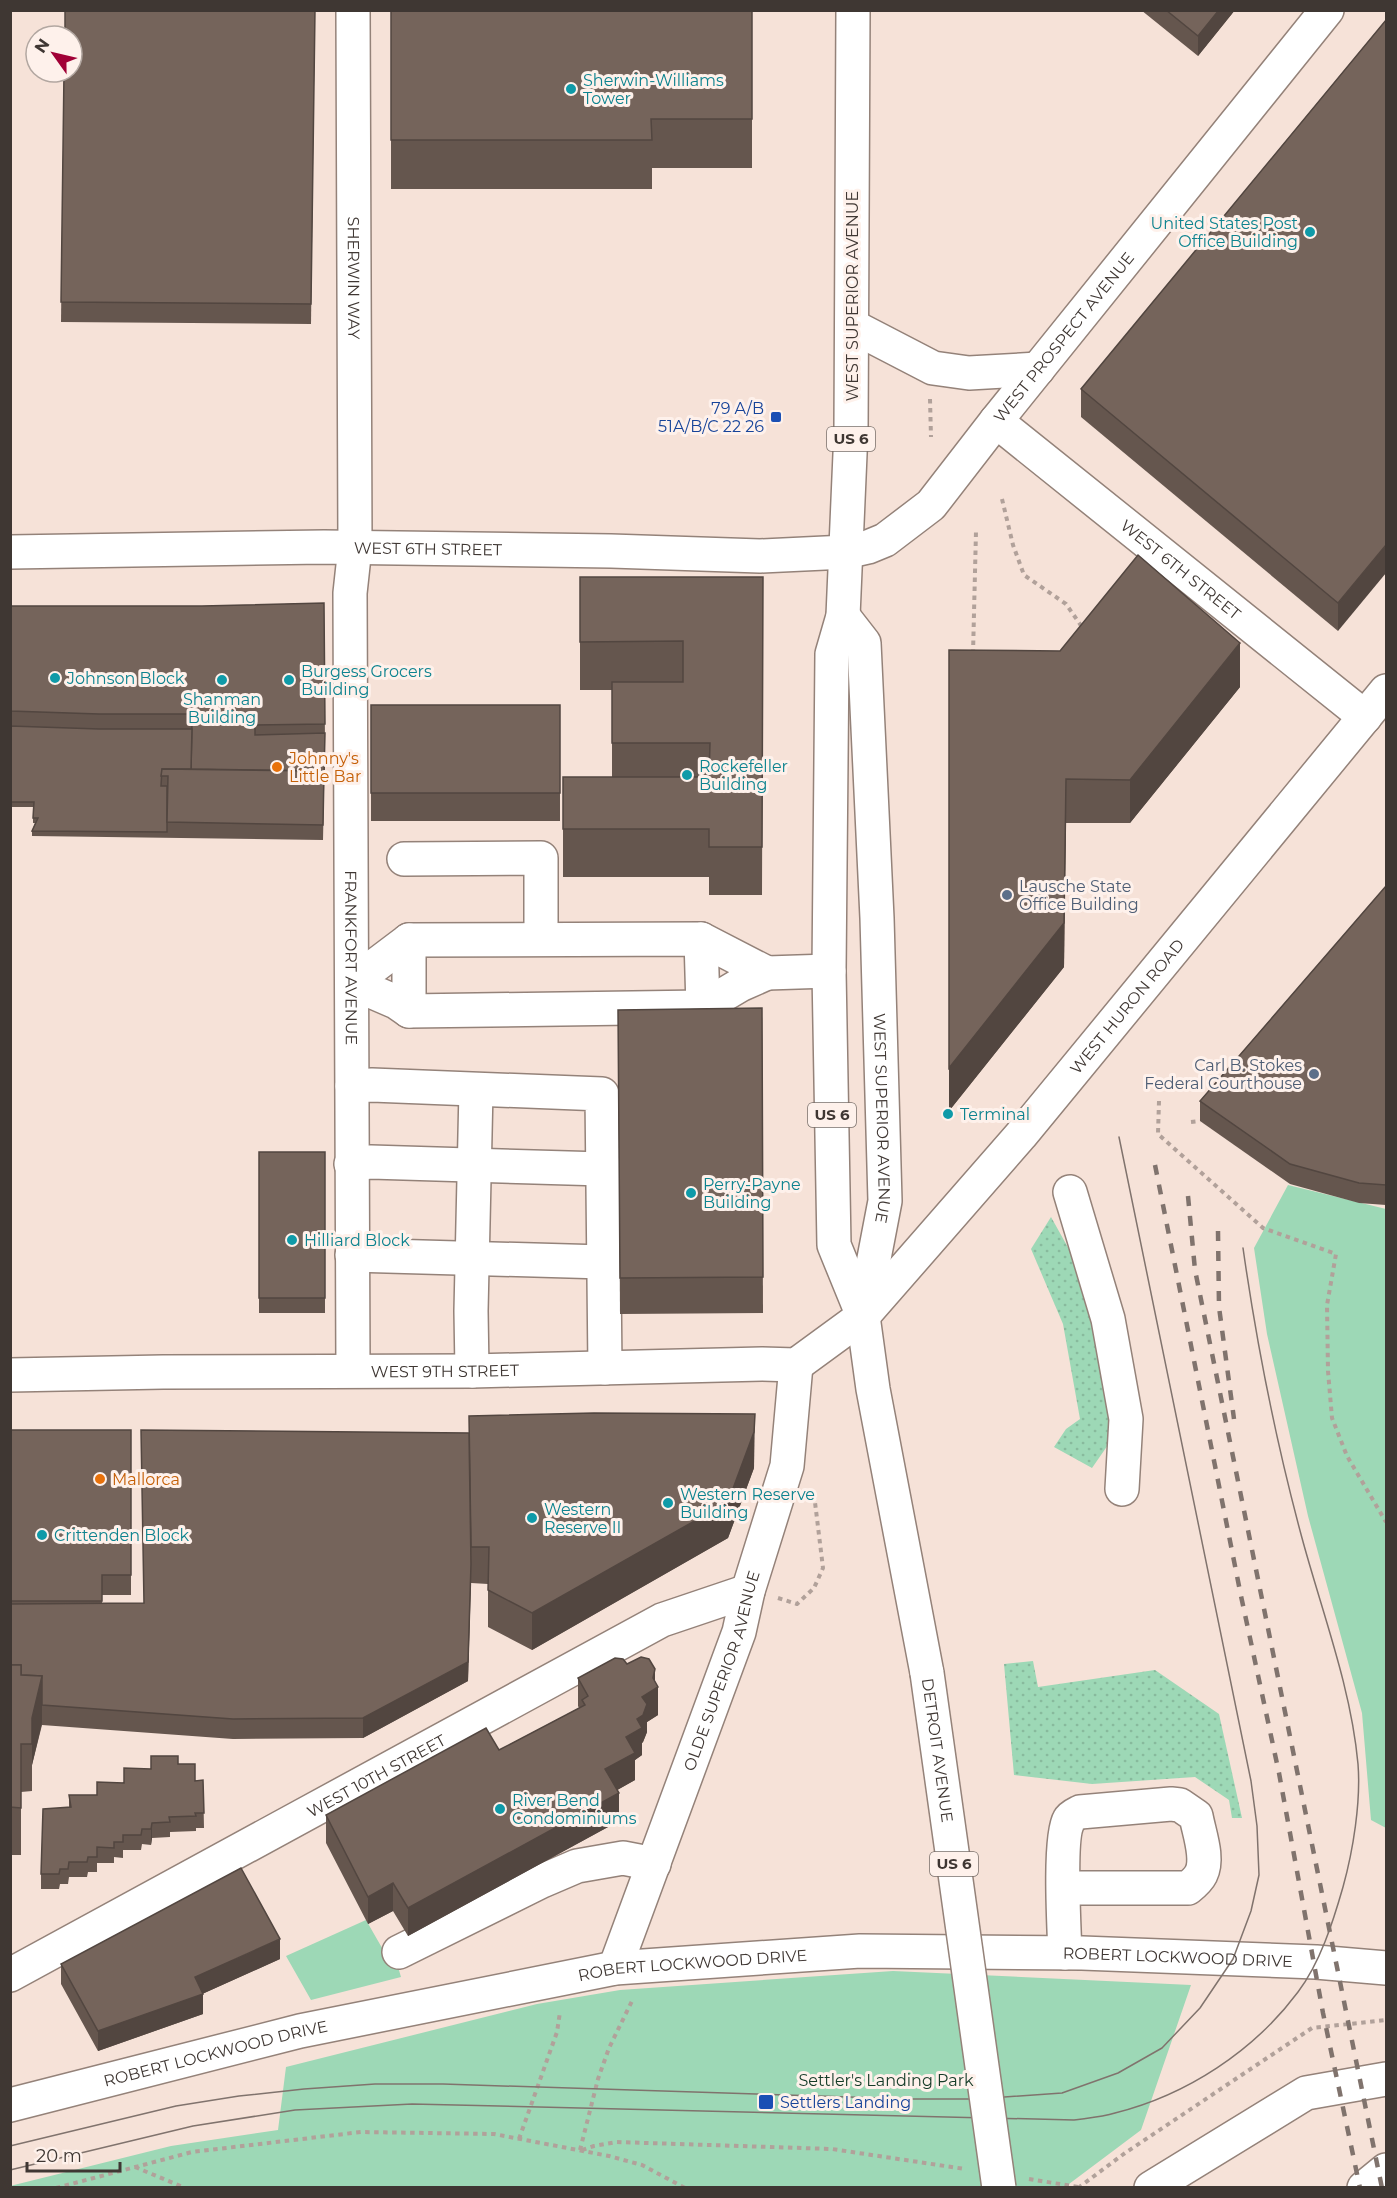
<svg xmlns="http://www.w3.org/2000/svg" width="1397" height="2198" font-family="Montserrat,sans-serif">
	<defs>
		<pattern id="grass-dots" width="8" height="8" patternUnits="userSpaceOnUse" patternTransform="scale(1.5)"><rect width="8" height="8" fill="#9dd8b6"/><path d="M2 2h.1M6 6h.1" fill="none" stroke="#88ba9d" stroke-width="1.8" stroke-linecap="round"/></pattern>
	</defs>
	<rect width="100%" height="100%" fill="#f6e2d8"/>
	<g fill="url(#grass-dots)">
		<path d="M 1051,1217 L 1108,1319 L 1126,1419 L 1092,1468 L 1054,1447 L 1066,1429 L 1080,1419 L 1063,1324 L 1031,1249 Z"/>
		<path d="M 1033,1661 L 1038,1687 L 1155,1670 L 1219,1714 L 1242,1818 L 1232,1818 L 1229,1800 L 1195,1777 L 1092,1784 L 1014,1775 L 1004,1664 Z"/>
	</g>
	<g fill="#9dd8b6">
		<path d="M 1288,1185 L 1386,1209 L 1386,1828 L 1371,1820 L 1362,1713 L 1308,1516 L 1267,1334 L 1254,1248 Z"/>
		<path d="M 366,1920 L 393,1967 L 398,1967 L 401,1977 L 311,2000 L 286,1956 Z"/>
		<path d="M 893,1971 L 1191,1985 L 1141,2130 L 1065,2187 L 11,2188 L 10,2186 L 171,2146 L 278,2130 L 286,2067 L 537,2004 L 620,1990 Z"/>
	</g>
	<g fill="none" stroke-linecap="round" stroke-linejoin="round">
		<defs>
			<g id="minor">
				<path id="s1" d="M 353,10 L 355,547 L 350,593 L 353,1370"/>
				<path d="M 852,326 L 933,368 L 969,373 L 1038,369"/>
				<path id="s2" d="M 996,421 L 1365,717"/>
				<path id="s3" d="M 10,552 L 324,547 L 611,551 L 760,556 L 846,552 L 868,547 L 885,540 L 931,505 L 996,421 L 1327,10"/>
				<path d="M 404,859 L 541,858 L 541,939"/>
				<path d="M 701,939 L 767,973 L 740,985 L 703,1007 L 409,1011 L 396,1002 L 352,983 L 409,940 Z"/>
				<path d="M 701,939 L 703,1007"/>
				<path d="M 767,973 L 829,971"/>
				<path d="M 409,1011 L 409,940"/>
				<path d="M 352,1086 L 372,1085 L 602,1094 L 605,1368"/>
				<path d="M 351,1164 L 371,1162 L 603,1169"/>
				<path d="M 1070,1192 L 1108,1319 L 1126,1419 L 1122,1489"/>
				<path d="M 352,1255 L 604,1262"/>
				<path d="M 472,1371 L 471,1311 L 476,1090"/>
				<path id="s4" d="M 10,1375 L 163,1372 L 472,1371 L 762,1364 L 796,1365 L 863,1316 L 1021,1135 L 1386,691"/>
				<path d="M 1063,1888 L 1188,1888 C 1193,1884 1198,1880 1201,1874 C 1209,1858 1199,1833 1196,1816 L 1180,1805 L 1171,1804 L 1080,1812 C 1076,1814 1071,1816 1069,1820 C 1059,1836 1064,1929 1065,1953"/>
				<path d="M 399,1952 L 542,1881 L 577,1866 L 623,1858 L 654,1864"/>
				<path id="s5" d="M 615,1968 L 739,1632 L 748,1591 L 787,1466 L 796,1365"/>
				<path id="s6" d="M 10,1975 L 662,1620 L 748,1591"/>
				<path id="s7" d="M 10,2105 L 300,2031 L 615,1968 L 860,1951 L 1082,1953 L 1316,1962 L 1386,1968"/>
				<path d="M 1151,2188 L 1306,2093 L 1386,2079"/>
				<path d="M 1364,2188 L 1386,2170"/>
			</g>
			<g id="major">
				<path d="M 853,10 L 851,431 L 843,616 L 832,654 L 829,971 L 834,1245 L 863,1316 L 873,1389 L 927,1673"/>
				<path id="s8" d="M 843,616 L 864,643 L 877,918 L 885,1201 L 863,1316"/>
			</g>
		</defs>
		<use href="#minor" stroke="#948279" stroke-width="36"/>
		<use href="#major" stroke="#948279" stroke-width="36"/>
		<g stroke="#b1a19a" stroke-width="4" stroke-dasharray="4.5 4.5" stroke-linecap="butt">
			<path d="M 930,399 L 931,437"/>
			<path d="M 1002,499 L 1013,545 L 1024,575 L 1066,604 L 1082,627 L 1082,630"/>
			<path d="M 973,654 L 976,531"/>
			<path d="M 1159,1101 L 1158,1134 L 1263,1228 L 1336,1254 L 1327,1305 L 1328,1371 L 1332,1418 L 1347,1456 L 1386,1522"/>
			<path d="M 1191,1122 L 1200,1121"/>
			<path d="M 778,1598 L 797,1604 L 814,1588 L 823,1568 L 814,1494"/>
			<path d="M 519,2139 L 557,2032 L 560,2012"/>
			<path d="M 580,2150 L 598,2079 L 609,2048 L 633,1999"/>
			<path d="M 582,2150 L 594,2146 L 617,2142 L 832,2149 L 965,2169"/>
			<path d="M 135,2167 L 185,2188"/>
			<path d="M 1029,2179 L 1078,2187"/>
			<path d="M 56,2188 L 192,2152 L 361,2132 L 494,2134 L 609,2156 L 642,2165 L 685,2188"/>
			<path d="M 1078,2188 L 1125,2153 L 1312,2028 L 1386,2020"/>
		</g>
		<use href="#minor" stroke="#fff" stroke-width="33"/>
		<use href="#major" stroke="#fff" stroke-width="33"/>
		<g stroke="#80736d" stroke-width="1.5">
			<path d="M 10,2146 L 176,2106 L 239,2096 L 304,2089 L 375,2084 L 443,2084 L 912,2099 L 977,2099 L 1062,2093 L 1118,2073 L 1162,2048 L 1200,2008 L 1233,1959 L 1251,1911 L 1259,1875 L 1257,1826 L 1251,1781 L 1119,1137"/>
			<path d="M 10,2170 L 193,2126 L 295,2110 L 412,2104 L 1074,2120 C 1088,2118 1102,2117 1115,2113 C 1187,2095 1254,2051 1298,1992 C 1320,1963 1333,1922 1343,1887 C 1353,1851 1361,1802 1358,1764 C 1351,1687 1322,1612 1302,1538 C 1276,1442 1257,1346 1243,1248"/>
		</g>
		<g stroke="#80736d" stroke-width="4.5" stroke-dasharray="10 10" stroke-linecap="butt">
			<path d="M 1155,1165 L 1241,1596 L 1279,1773 L 1323,2013 L 1360,2188"/>
			<path d="M 1188,1196 L 1195,1270 L 1382,2188"/>
			<path d="M 1218,1231 L 1219,1307 L 1234,1419"/>
		</g>
		<defs>
			<g id="major-bridge">
				<path id="s9" d="M 927,1673 L 999,2188"/>
			</g>
		</defs>
		<use href="#major-bridge" stroke="#948279" stroke-width="36" stroke-linecap="butt"/>
		<use href="#major-bridge" stroke="#fff" stroke-width="33"/>
	</g>
	<g fill="#65564e">
		<path d="M 315,10 L 311,324 L 61,322 L 64,72 Z"/>
		<path d="M 391,10 L 752,10 L 752,168 L 652,168 L 652,189 L 391,189 Z"/>
		<path d="M 1141,10 L 1235,10 L 1198,56 Z"/>
		<path d="M 1386,20 L 1338,631 L 1081,417 L 1081,389 Z"/>
		<path d="M 580,577 L 763,577 L 762,895 L 709,895 L 709,877 L 563,877 L 563,777 L 612,777 L 612,690 L 580,690 Z"/>
		<path d="M 324,603 L 325,744 L 323,840 L 32,836 L 32,831 L 35,823 L 33,823 L 33,807 L 10,807 L 10,606 L 202,606 Z"/>
		<path d="M 949,650 L 1240,687 L 1130,823 L 1066,823 L 1064,967 L 949,1111 Z"/>
		<rect x="371" y="705" width="189" height="116"/>
		<path d="M 1386,886 L 1386,1205 L 1359,1203 L 1290,1184 L 1200,1121 L 1200,1101 Z"/>
		<path d="M 762,1008 L 763,1313 L 620,1314 L 618,1010 Z"/>
		<rect x="259" y="1152" width="66" height="161"/>
		<path d="M 10,1430 L 131,1430 L 131,1595 L 102,1595 L 102,1603 L 143,1603 L 754,1468 L 728,1538 L 532,1650 L 488,1627 L 488,1584 L 471,1583 L 471,1582 L 468,1681 L 363,1738 L 233,1739 L 42,1725 L 32,1765 L 32,1791 L 21,1792 L 21,1855 L 10,1855 Z"/>
		<path d="M 627,1664 L 655,1683 L 658,1715 L 647,1722 L 647,1732 L 643,1742 L 642,1743 L 642,1755 L 635,1760 L 635,1780 L 617,1790 L 619,1821 L 408,1936 L 393,1911 L 368,1924 L 326,1843 L 326,1815 L 499,1750 L 579,1708 L 578,1706 L 578,1678 Z"/>
		<path d="M 178,1764 L 195,1781 L 203,1780 L 204,1828 L 196,1828 L 196,1831 L 170,1832 L 170,1837 L 152,1838 L 151,1845 L 142,1844 L 141,1850 L 123,1850 L 123,1858 L 114,1857 L 114,1863 L 97,1863 L 97,1872 L 88,1872 L 87,1877 L 69,1877 L 68,1884 L 60,1884 L 59,1889 L 41,1889 L 41,1874 L 69,1807 L 69,1795 L 97,1795 L 151,1769 Z"/>
		<path d="M 280,1959 L 202,1994 L 203,2014 L 98,2051 L 61,1984 L 61,1964 Z"/>
	</g>
	<g fill="#524640">
		<path d="M 1219,10 L 1235,10 L 1198,56 L 1198,36 Z"/>
		<path d="M 1386,545 L 1386,573 L 1338,631 L 1338,603 Z"/>
		<path d="M 1240,643 L 1240,687 L 1130,823 L 1130,780 Z"/>
		<path d="M 1066,779 L 1064,967 L 949,1111 L 949,1068 Z"/>
		<path d="M 755,1414 L 754,1468 L 728,1538 L 532,1650 L 532,1613 Z"/>
		<path d="M 471,1564 L 468,1681 L 363,1738 L 363,1718 Z"/>
		<path d="M 655,1669 L 655,1689 L 658,1687 L 658,1715 L 647,1722 L 647,1732 L 643,1742 L 642,1743 L 642,1755 L 635,1760 L 635,1780 L 605,1797 L 605,1769 L 626,1737 L 637,1719 L 642,1697 L 653,1678 Z"/>
		<path d="M 42,1676 L 42,1723 L 32,1765 L 32,1791 L 32,1718 Z"/>
		<path d="M 619,1793 L 619,1821 L 408,1936 L 408,1908 Z"/>
		<path d="M 152,1823 L 152,1838 L 151,1845 L 151,1829 Z"/>
		<path d="M 393,1883 L 393,1911 L 368,1924 L 368,1897 Z"/>
		<path d="M 280,1939 L 280,1959 L 200,1995 L 203,1994 L 203,2014 L 98,2051 L 98,2031 L 195,1977 Z"/>
	</g>
	<g fill="#75645b" stroke="#524640" stroke-width="1.5">
		<path d="M 65,10 L 315,10 L 311,304 L 61,302 L 64,72 L 72,72 L 72,36 L 65,36 Z"/>
		<path d="M 391,10 L 752,10 L 752,119 L 651,119 L 652,140 L 391,140 Z"/>
		<path d="M 1166,10 L 1219,10 L 1198,36 Z"/>
		<path d="M 1386,20 L 1386,545 L 1338,603 L 1081,389 Z"/>
		<path d="M 1138,555 L 1240,643 L 1130,780 L 1066,779 L 1064,923 L 949,1068 L 949,650 L 1060,651 Z"/>
		<path d="M 580,577 L 763,577 L 762,847 L 709,847 L 709,829 L 563,829 L 563,777 L 709,777 L 710,743 L 612,743 L 612,682 L 683,682 L 683,641 L 580,642 Z"/>
		<path d="M 324,603 L 325,724 L 255,725 L 255,714 L 99,714 L 10,711 L 10,606 L 202,606 Z"/>
		<rect x="371" y="705" width="189" height="88"/>
		<path d="M 192,723 L 255,724 L 255,735 L 325,733 L 324,776 L 324,771 L 191,769 Z"/>
		<path d="M 10,726 L 99,729 L 192,729 L 191,769 L 162,769 L 161,786 L 167,786 L 167,832 L 32,831 L 38,818 L 33,818 L 34,802 L 10,802 Z"/>
		<path d="M 162,769 L 324,771 L 323,825 L 167,822 L 168,776 L 161,776 Z"/>
		<path d="M 1386,886 L 1386,1185 L 1359,1183 L 1290,1164 L 1200,1101 Z"/>
		<path d="M 762,1008 L 763,1277 L 620,1278 L 618,1010 Z"/>
		<rect x="259" y="1152" width="66" height="146"/>
		<path d="M 594,1413 L 755,1414 L 754,1432 L 728,1502 L 532,1613 L 488,1590 L 489,1547 L 471,1547 L 469,1416 Z"/>
		<path d="M 10,1430 L 131,1430 L 131,1575 L 102,1575 L 102,1601 L 10,1601 Z"/>
		<path d="M 141,1430 L 469,1433 L 471,1564 L 468,1662 L 363,1718 L 233,1719 L 42,1705 L 42,1676 L 21,1675 L 21,1665 L 10,1665 L 10,1604 L 144,1603 Z"/>
		<path d="M 641,1657 L 649,1659 L 655,1669 L 653,1678 L 658,1687 L 642,1697 L 647,1704 L 643,1715 L 637,1719 L 642,1728 L 626,1737 L 635,1753 L 605,1769 L 619,1793 L 408,1908 L 393,1883 L 368,1897 L 326,1815 L 486,1728 L 499,1750 L 585,1705 L 582,1700 L 588,1696 L 578,1678 L 615,1658 L 623,1659 L 627,1664 Z"/>
		<path d="M 10,1665 L 21,1665 L 21,1675 L 42,1676 L 32,1718 L 32,1744 L 21,1744 L 21,1808 L 10,1807 Z"/>
		<path d="M 151,1756 L 178,1756 L 178,1764 L 195,1764 L 195,1781 L 203,1780 L 204,1813 L 195,1813 L 196,1816 L 169,1817 L 170,1822 L 152,1823 L 151,1829 L 142,1829 L 141,1835 L 123,1835 L 123,1842 L 114,1842 L 114,1848 L 97,1847 L 97,1857 L 88,1857 L 87,1862 L 69,1862 L 68,1869 L 60,1869 L 59,1874 L 41,1874 L 43,1809 L 71,1807 L 69,1795 L 97,1795 L 97,1782 L 124,1783 L 124,1768 L 151,1769 Z"/>
		<path d="M 241,1868 L 280,1939 L 195,1977 L 203,1994 L 98,2031 L 61,1964 Z"/>
	</g>
	<g fill="#0f9aa8" stroke="#fef1eb" stroke-width="2">
		<circle cx="571" cy="89" r="6"/>
		<circle cx="1310" cy="232" r="6"/>
		<circle cx="55" cy="678" r="6"/>
		<circle cx="222" cy="680" r="6"/>
		<circle cx="289" cy="680" r="6"/>
		<circle cx="687" cy="775" r="6"/>
		<circle cx="948" cy="1114" r="6"/>
		<circle cx="691" cy="1193" r="6"/>
		<circle cx="292" cy="1240" r="6"/>
		<circle cx="668" cy="1503" r="6"/>
		<circle cx="532" cy="1518" r="6"/>
		<circle cx="42" cy="1535" r="6"/>
		<circle cx="500" cy="1809" r="6"/>
	</g>
	<g fill="#1a4fb4" stroke="#fef1eb" stroke-width="2">
		<rect x="770" y="411" width="12" height="12" rx="3"/>
		<rect x="758" y="2094" width="16" height="16" rx="3"/>
	</g>
	<g fill="#e8710a" stroke="#fef1eb" stroke-width="2">
		<circle cx="277" cy="767" r="6"/>
		<circle cx="100" cy="1479" r="6"/>
	</g>
	<g fill="#5c6f8a" stroke="#fef1eb" stroke-width="2">
		<circle cx="1007" cy="895" r="6"/>
		<circle cx="1314" cy="1074" r="6"/>
	</g>
	<g text-anchor="middle" stroke-width="6" stroke-linejoin="round" paint-order="stroke">
		<g fill="#fef1eb" stroke="#786f6a" stroke-width="1.5">
			<rect x="827" y="427" width="48" height="24" rx="4.5"/>
			<rect x="808" y="1103" width="48" height="24" rx="4.5"/>
			<rect x="930" y="1852" width="48" height="24" rx="4.5"/>
		</g>
		<g font-size="15" font-weight="bold" fill="#3f3733">
			<text x="851" y="444">US 6</text>
			<text x="832" y="1120">US 6</text>
			<text x="954" y="1869">US 6</text>
		</g>
		<g font-size="16" fill="#0d838f" stroke="#fef1eb" text-anchor="start">
			<text x="583" y="86">Sherwin-Williams<tspan x="583" dy="18">Tower</tspan></text>
			<text x="1298" y="229" text-anchor="end">United States Post<tspan x="1298" dy="18">Office Building</tspan></text>
			<text x="301" y="677">Burgess Grocers<tspan x="301" dy="18">Building</tspan></text>
			<text x="67" y="684">Johnson Block</text>
			<text x="222" y="705" text-anchor="middle">Shanman<tspan x="222" dy="18">Building</tspan></text>
			<text x="699" y="772">Rockefeller<tspan x="699" dy="18">Building</tspan></text>
			<text x="960" y="1120">Terminal</text>
			<text x="703" y="1190">Perry-Payne<tspan x="703" dy="18">Building</tspan></text>
			<text x="304" y="1246">Hilliard Block</text>
			<text x="680" y="1500">Western Reserve<tspan x="680" dy="18">Building</tspan></text>
			<text x="544" y="1515">Western<tspan x="544" dy="18">Reserve II</tspan></text>
			<text x="54" y="1541">Crittenden Block</text>
			<text x="512" y="1806">River Bend<tspan x="512" dy="18">Condominiums</tspan></text>
		</g>
		<g font-size="16" fill="#3f3733" stroke="#fef1eb">
			<text dy="6" stroke="none"><textPath href="#s1" startOffset="268">SHERWIN WAY</textPath></text>
			<text transform="translate(852 296) rotate(-90)" y="6">WEST SUPERIOR AVENUE</text>
			<text dy="6" stroke="none"><textPath href="#s3" startOffset="1149">WEST PROSPECT AVENUE</textPath></text>
			<text dy="6" stroke="none"><textPath href="#s3" startOffset="418">WEST 6TH STREET</textPath></text>
			<text dy="6" stroke="none"><textPath href="#s2" startOffset="237">WEST 6TH STREET</textPath></text>
			<text dy="6" stroke="none"><textPath href="#s1" startOffset="948">FRANKFORT AVENUE</textPath></text>
			<text dy="6" stroke="none"><textPath href="#s4" startOffset="1276">WEST HURON ROAD</textPath></text>
			<text dy="6" stroke="none"><textPath href="#s8" startOffset="510">WEST SUPERIOR AVENUE</textPath></text>
			<text dy="6" stroke="none"><textPath href="#s4" startOffset="435">WEST 9TH STREET</textPath></text>
			<text dy="6" stroke="none"><textPath href="#s5" startOffset="316">OLDE SUPERIOR AVENUE</textPath></text>
			<text dy="6" stroke="none"><textPath href="#s9" startOffset="78">DETROIT AVENUE</textPath></text>
			<text dy="6" stroke="none"><textPath href="#s6" startOffset="417">WEST 10TH STREET</textPath></text>
			<text dy="6" stroke="none"><textPath href="#s7" startOffset="1184">ROBERT LOCKWOOD DRIVE</textPath></text>
			<text dy="6" stroke="none"><textPath href="#s7" startOffset="698">ROBERT LOCKWOOD DRIVE</textPath></text>
			<text dy="6" stroke="none"><textPath href="#s7" startOffset="212">ROBERT LOCKWOOD DRIVE</textPath></text>
		</g>
		<g font-size="16" fill="#164399" stroke="#fef1eb" text-anchor="end">
			<text x="764" y="414">79 A/B<tspan x="764" dy="18">51A/B/C 22 26</tspan></text>
			<text x="780" y="2108" text-anchor="start">Settlers Landing</text>
		</g>
		<g font-size="16" fill="#c56008" stroke="#fef1eb" text-anchor="start">
			<text x="289" y="764">Johnny's<tspan x="289" dy="18">Little Bar</tspan></text>
			<text x="112" y="1485">Mallorca</text>
		</g>
		<g font-size="16" fill="#4e5e75" stroke="#fef1eb" text-anchor="start">
			<text x="1019" y="892">Lausche State<tspan x="1019" dy="18">Office Building</tspan></text>
			<text x="1302" y="1071" text-anchor="end">Carl B. Stokes<tspan x="1302" dy="18">Federal Courthouse</tspan></text>
		</g>
		<g font-size="16" fill="#143b27" stroke="#fef1eb">
			<text x="886" y="2086">Settler's Landing Park</text>
		</g>
	</g>
	<rect width="1397" height="2198" fill="none" stroke="#3f3733" stroke-width="24"/>
	<g transform="translate(54 54) rotate(304)"><circle r="28" fill="#fef1eb" stroke="#b2a7a1" stroke-width="1.5"/>
	<path d="M0-4.5L10 22L0 15L-10 22Z" fill="#a10136"/>
	<text y="-9" font-size="16" font-weight="bold" text-anchor="middle" fill="#3f3733">N</text>
	</g>
	<path d="M27 2162v9h93v-9" fill="none" stroke="#3f3733" stroke-width="3"/>
	<text x="36" y="2162" font-size="18" fill="#3f3733" stroke="#fef1eb" stroke-width="4.5" paint-order="stroke">20 m</text>
</svg>
